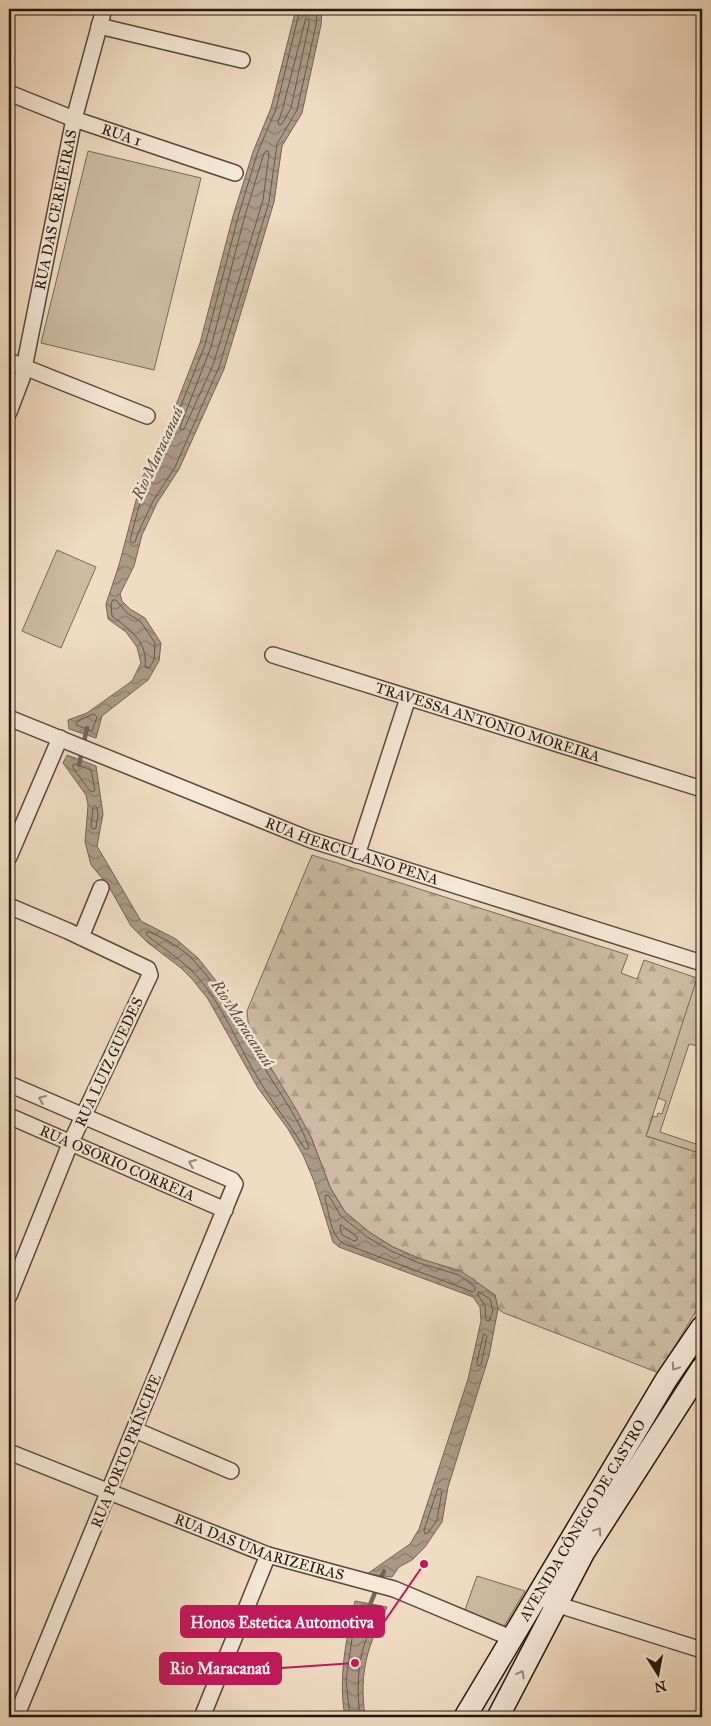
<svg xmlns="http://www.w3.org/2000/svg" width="711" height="1726" font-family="'IM FELL Great Primer',serif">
	<defs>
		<pattern id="forest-firs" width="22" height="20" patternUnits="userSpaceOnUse" patternTransform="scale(1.25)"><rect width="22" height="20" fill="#cdbba3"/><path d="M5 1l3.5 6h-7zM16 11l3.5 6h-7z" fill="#b0a08b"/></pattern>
		<pattern id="water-waves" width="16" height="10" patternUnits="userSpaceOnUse" patternTransform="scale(1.25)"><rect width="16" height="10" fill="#aa9985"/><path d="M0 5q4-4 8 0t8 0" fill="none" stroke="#8a7c6b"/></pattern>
	</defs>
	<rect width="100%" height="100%" fill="#f0dcc2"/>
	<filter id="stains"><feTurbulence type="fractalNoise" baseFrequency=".004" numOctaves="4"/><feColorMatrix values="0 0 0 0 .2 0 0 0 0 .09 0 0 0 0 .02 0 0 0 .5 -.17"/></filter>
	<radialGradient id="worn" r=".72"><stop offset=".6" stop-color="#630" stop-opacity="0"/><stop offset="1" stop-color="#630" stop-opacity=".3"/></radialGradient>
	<g fill="#cdbba3" stroke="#786a58">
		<path d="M 88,151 L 201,178 L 154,370 L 41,343 Z"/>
		<path d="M 57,550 L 96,567 L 61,648 L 22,631 Z"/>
		<path d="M 696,978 L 702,980 L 702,1021 L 696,1040 L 702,1042 L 702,1047 L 689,1044 L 660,1132 L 702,1146 L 702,1154 L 646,1136 L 653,1116 L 657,1117 L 658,1113 L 662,1114 L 666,1101 L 658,1098 Z"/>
		<path d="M 477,1576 L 525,1591 L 503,1628 L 465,1610 Z"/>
	</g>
	<path fill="url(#forest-firs)" stroke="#786a58" d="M 312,855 L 628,955 L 621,973 L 637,979 L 644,960 L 697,978 L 646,1136 L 702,1154 L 702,1301 L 659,1373 L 504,1313 L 498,1309 L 495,1295 L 481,1286 L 393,1247 L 369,1232 L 345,1212 L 330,1187 L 311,1137 L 249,1031 L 247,1011 Z"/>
	<g fill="url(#water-waves)" stroke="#746555">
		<path d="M 296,9 L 322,9 L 321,25 L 302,113 L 282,146 L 274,202 L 224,369 L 179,469 L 157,503 L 142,535 L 134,566 L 120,594 L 122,601 L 130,609 L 145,618 L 161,643 L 159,661 L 148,680 L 102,716 L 96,738 L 69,729 L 68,720 L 87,713 L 132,681 L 141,663 L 137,647 L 126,632 L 108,619 L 106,604 L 119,565 L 142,478 L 159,449 L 200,343 L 233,216 L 253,152 L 271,108 Z"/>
		<path d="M 67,755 L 96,766 L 103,814 L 97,846 L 141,921 L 176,939 L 198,958 L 224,991 L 296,1109 L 311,1137 L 330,1187 L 345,1212 L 369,1232 L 393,1247 L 421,1259 L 461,1271 L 495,1295 L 498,1309 L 489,1356 L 448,1487 L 442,1522 L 425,1547 L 412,1560 L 399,1567 L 392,1577 L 367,1574 L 410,1544 L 419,1529 L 468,1379 L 481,1321 L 480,1307 L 473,1297 L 339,1247 L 333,1242 L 314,1181 L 303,1155 L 288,1129 L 258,1088 L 208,999 L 192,979 L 181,968 L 147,942 L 131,926 L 108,885 L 91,865 L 85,842 L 88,805 L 86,795 L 63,763 Z"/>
		<path d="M 355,1601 L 387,1607 C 367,1648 359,1671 365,1717 L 345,1717 C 338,1678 346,1639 355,1601 Z"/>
	</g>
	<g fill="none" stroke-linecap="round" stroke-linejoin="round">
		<g stroke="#66584a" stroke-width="1">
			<path d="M 300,9 L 276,109 L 257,154 L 238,217 L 205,345 L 163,451 L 146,480 L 130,540 L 132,543 L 135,542 L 138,533 L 153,501 L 175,467 L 219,367 L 269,202 L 277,144 L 297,110 L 316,25 L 317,9"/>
			<path d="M 306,19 L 309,20 L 309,24 L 291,108 L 282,124 L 279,125 L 278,122 L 282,111 Z"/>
			<path d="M 268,151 L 269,154 L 263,200 L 213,365 L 184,429 L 181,430 L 180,427 L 211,347 L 244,219 L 263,156 L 265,152 Z"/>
			<path d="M 113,600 L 116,600 L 127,613 L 141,622 L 155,643 L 154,660 L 149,668 L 145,667 C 148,641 130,630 112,616 L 111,605 Z"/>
			<path d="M 94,714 L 97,717 L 92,731 L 76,725 L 77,722 Z"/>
			<path d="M 76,764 L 91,770 L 95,790 L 93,792 L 90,791 L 73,768 L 73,765 Z"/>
			<path d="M 95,806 L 97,808 L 98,815 L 96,828 L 93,829 L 91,827 L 93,808 Z"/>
			<path d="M 147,932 L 150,932 C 167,940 182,948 194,961 C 226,995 247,1038 270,1077 C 284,1099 300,1122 309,1147 L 308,1149 L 305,1149 C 292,1127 275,1107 262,1085 C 239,1049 224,1005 195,974 C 181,960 165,949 150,938 L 147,935 Z"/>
			<path d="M 326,1195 L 329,1196 L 341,1216 L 367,1237 L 391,1251 L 419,1263 L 459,1275 L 475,1287 L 475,1290 L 473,1292 L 460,1287 L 342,1243 C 330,1233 329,1212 325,1198 Z"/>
			<path d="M 341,1225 L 357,1237 L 357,1240 L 354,1241 L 342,1235 L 340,1228 Z"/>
			<path d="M 479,1292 L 490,1299 L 493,1310 L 489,1321 L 486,1320 L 485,1306 L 478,1295 Z"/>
			<path d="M 484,1334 L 487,1336 L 481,1365 L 478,1366 L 477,1363 Z"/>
			<path d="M 438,1489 L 441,1489 L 442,1491 L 437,1520 L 428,1533 L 425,1534 L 424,1531 Z"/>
			<path d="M 350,1717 L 346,1680 L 353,1632 L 358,1609 L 360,1607 L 377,1610 L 378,1613 C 374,1622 369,1632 365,1642 C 357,1666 357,1693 360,1717"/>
		</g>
		<g stroke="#746555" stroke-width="4.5">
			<path d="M 79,765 L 87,728"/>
			<path d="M 369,1607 L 384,1571"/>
		</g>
		<defs>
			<g id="minor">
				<path d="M 99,26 L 242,60"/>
				<path id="s1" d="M 9,93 L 74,119 L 235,173"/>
				<path d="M 9,361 L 147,416"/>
				<path id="s2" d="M 9,412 L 22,378 L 74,119 L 104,9"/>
				<path id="s3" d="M 273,655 L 702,789"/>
				<path id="s4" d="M 9,718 L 311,840 L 702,963"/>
				<path d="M 357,855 L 408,698"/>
				<path d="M 9,857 L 60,738"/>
				<path d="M 9,906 L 68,931 L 148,969 L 150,975 L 70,1144 L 9,1296"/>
				<path d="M 81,937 L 101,888"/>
				<path d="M 9,1084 L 232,1180 L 235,1184 L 16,1717"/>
				<path id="s5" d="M 9,1116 L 225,1210"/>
				<path d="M 135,1430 L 231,1471"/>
				<path id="s6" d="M 9,1452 L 268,1555 L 394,1589 L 511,1638"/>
				<path d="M 549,1602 L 702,1650"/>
				<path d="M 202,1717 L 268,1555"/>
			</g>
			<g id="secondary">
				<path id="s7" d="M 465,1717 L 666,1380 L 702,1327"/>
				<path d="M 498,1717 L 584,1552 L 702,1368"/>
			</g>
		</defs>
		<use href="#minor" stroke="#56493b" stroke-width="18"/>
		<use href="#secondary" stroke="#23180e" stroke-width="24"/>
		<use href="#minor" stroke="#f5e8d7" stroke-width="15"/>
		<use href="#secondary" stroke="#f5e8d7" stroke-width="21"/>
	</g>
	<defs><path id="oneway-chevron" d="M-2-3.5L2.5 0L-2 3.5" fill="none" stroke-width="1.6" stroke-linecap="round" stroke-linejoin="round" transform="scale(1.25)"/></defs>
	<g stroke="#968a7d">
		<use href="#oneway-chevron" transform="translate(42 1099) rotate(-157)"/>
		<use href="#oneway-chevron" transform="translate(192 1163) rotate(-157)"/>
		<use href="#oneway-chevron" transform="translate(675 1367) rotate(124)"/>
		<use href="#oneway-chevron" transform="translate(598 1531) rotate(-56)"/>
		<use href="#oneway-chevron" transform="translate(521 1674) rotate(-62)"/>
	</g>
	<g text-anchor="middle" stroke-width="5" stroke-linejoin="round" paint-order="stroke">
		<g font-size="15" fill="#23180e" stroke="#f5e8d7">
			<text dy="5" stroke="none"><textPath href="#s1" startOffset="120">RUA 1</textPath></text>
			<text dy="5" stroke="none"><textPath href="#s2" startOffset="208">RUA DAS CEREJEIRAS</textPath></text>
			<text dy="5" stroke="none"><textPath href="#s3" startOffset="225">TRAVESSA ANTONIO MOREIRA</textPath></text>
			<text dy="5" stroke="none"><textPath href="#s4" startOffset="368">RUA HERCULANO PENA</textPath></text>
			<text transform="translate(109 1062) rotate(-65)" y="5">RUA LUIZ GUEDES</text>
			<text dy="5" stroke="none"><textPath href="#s5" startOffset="118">RUA OSÓRIO CORREIA</textPath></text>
			<text transform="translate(126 1451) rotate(-68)" y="5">RUA PORTO PRÍNCIPE</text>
			<text dy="5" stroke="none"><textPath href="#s7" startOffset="229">AVENIDA CÔNEGO DE CASTRO</textPath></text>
			<text dy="5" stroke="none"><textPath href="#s6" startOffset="268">RUA DAS UMARIZEIRAS</textPath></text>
		</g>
		<g font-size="16" font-style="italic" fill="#594c3e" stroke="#f5e8d7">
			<text transform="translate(157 453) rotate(-65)" y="6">Rio Maracanaú</text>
			<text transform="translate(243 1023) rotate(57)" y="6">Rio Maracanaú</text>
		</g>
	</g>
	<path fill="none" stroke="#c2185b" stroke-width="2" d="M424 1564L384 1622M355 1663L281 1668"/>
	<g fill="#c2185b" stroke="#f5e8d7" stroke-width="2">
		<circle cx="424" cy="1564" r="5"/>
		<circle cx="355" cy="1663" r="5"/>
	</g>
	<g fill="#c2185b" stroke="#c2185b" stroke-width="2">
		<rect x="181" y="1606" width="203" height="31" rx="5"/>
		<rect x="160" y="1653" width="121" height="31" rx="5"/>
	</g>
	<g font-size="16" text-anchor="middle" font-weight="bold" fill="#fff">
		<text x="282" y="1628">Honos Estetica Automotiva</text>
		<text x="220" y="1674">Rio Maracanaú</text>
	</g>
	<rect width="711" height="1726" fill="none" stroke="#f0dcc2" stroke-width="30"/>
	<rect x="10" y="10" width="691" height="1706" fill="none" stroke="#23180e" stroke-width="2.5"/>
	<rect x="15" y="15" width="681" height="1696" fill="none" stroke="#23180e"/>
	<g transform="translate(658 1674) rotate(169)" stroke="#f5e8d7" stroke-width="4" paint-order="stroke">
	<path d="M0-4L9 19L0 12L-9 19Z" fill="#23180e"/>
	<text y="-8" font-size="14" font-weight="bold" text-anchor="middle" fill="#23180e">N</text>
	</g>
	<rect width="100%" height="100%" filter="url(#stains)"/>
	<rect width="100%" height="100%" fill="url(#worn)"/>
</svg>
